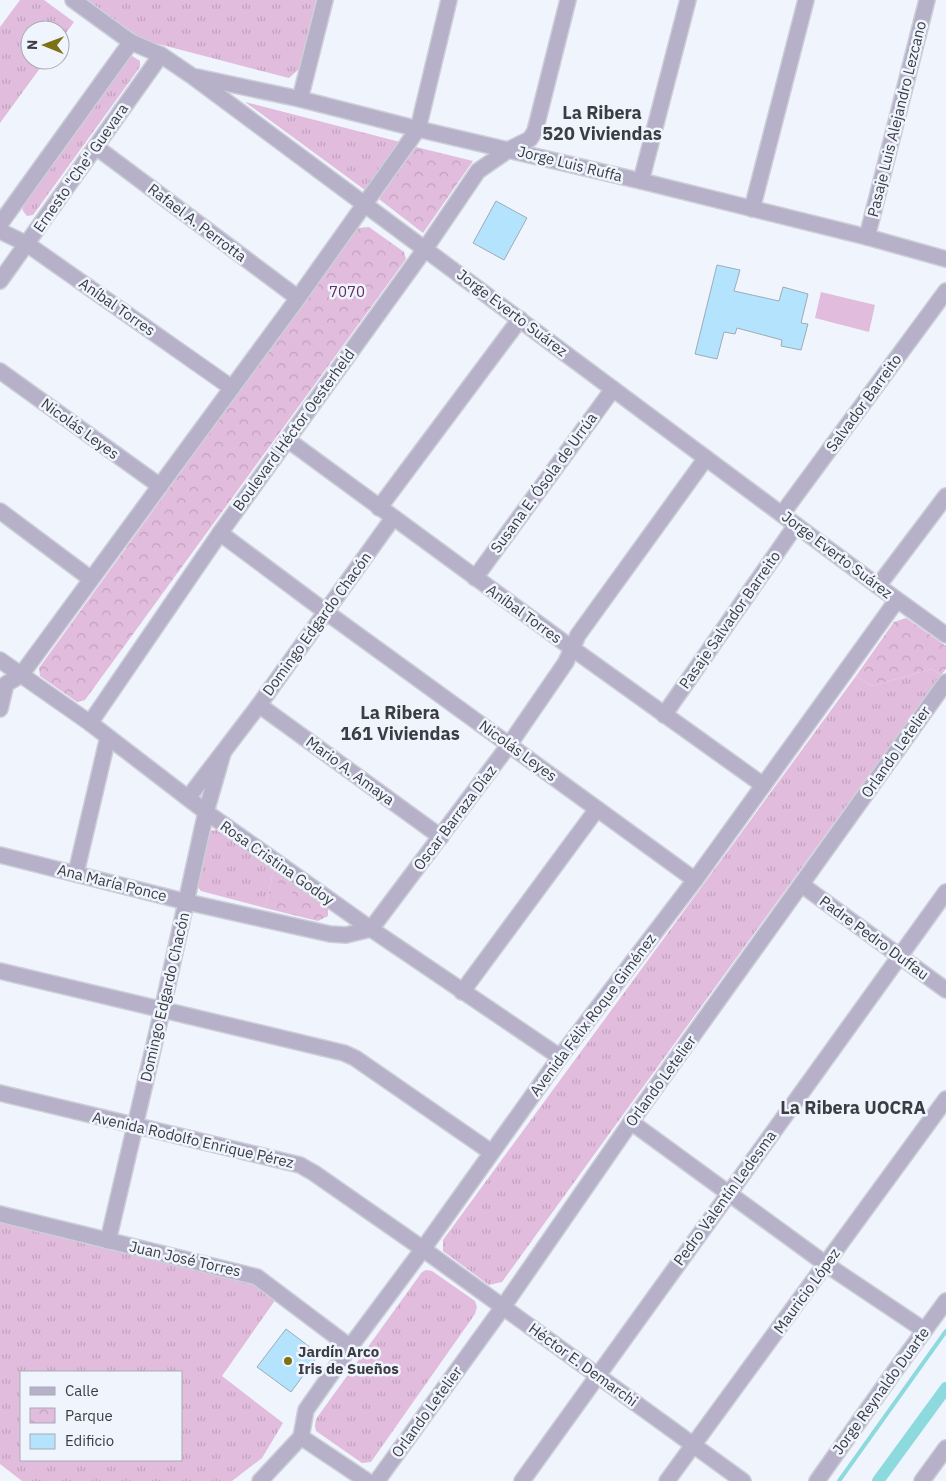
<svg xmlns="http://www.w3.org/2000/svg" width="946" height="1481" font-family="'IBM Plex Sans',sans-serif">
	<defs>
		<pattern id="grass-tufts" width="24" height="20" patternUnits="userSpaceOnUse" patternTransform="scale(1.25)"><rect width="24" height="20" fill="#e1bcdc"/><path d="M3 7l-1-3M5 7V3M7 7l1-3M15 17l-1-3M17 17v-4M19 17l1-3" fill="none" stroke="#c2a2be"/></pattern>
		<pattern id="park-crowns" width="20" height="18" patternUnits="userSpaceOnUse" patternTransform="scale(1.25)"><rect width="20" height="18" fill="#e1bcdc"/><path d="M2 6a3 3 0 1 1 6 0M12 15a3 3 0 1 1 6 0" fill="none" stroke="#c2a2be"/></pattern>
	</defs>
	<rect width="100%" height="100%" fill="#f0f4fd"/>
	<g fill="url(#grass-tufts)" fill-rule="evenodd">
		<path d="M 20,0 L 44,0 L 74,22 L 60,41 L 60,30 L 30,30 L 30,60 L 46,60 L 0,123 L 0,27 Z"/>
		<path d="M 88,0 L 316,0 L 299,69 L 289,78 L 143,40 Z"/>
		<path d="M 132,56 L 140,61 L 140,67 L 33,215 L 27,216 L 23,211 L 22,207 L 126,58 Z"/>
		<path d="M 245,102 L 400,142 L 365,190 Z"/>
		<path d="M 932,669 L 941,675 L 502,1282 L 489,1285 L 443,1251 L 443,1240 L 856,676 L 872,686 Z"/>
		<path d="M 221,829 L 274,869 L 265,908 L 201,891 L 197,886 L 210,831 Z"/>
		<path d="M 0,1222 L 251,1282 L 276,1299 L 222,1376 L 283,1423 L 262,1458 L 232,1481 L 22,1481 L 0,1464 ZM 21,1372 L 181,1372 L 181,1460 L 21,1460 Z"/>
		<path d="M 426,1270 L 432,1271 L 475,1301 L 477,1307 L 475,1314 L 371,1462 L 362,1463 L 316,1431 L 315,1426 L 316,1419 L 422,1272 Z"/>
	</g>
	<g fill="url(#park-crowns)">
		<path d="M 416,147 L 473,161 L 423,233 L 379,199 Z"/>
		<path d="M 369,227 L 404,252 L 406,259 L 85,700 L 77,702 L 40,676 L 39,668 L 358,228 Z"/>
		<path d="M 906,618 L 946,646 L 946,669 L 941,675 L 932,669 L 872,686 L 856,676 L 894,622 Z"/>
		<path d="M 274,869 L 328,908 L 328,916 L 318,921 L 265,908 Z"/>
	</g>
	<g fill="#e1bcdc">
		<path d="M 821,292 L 875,305 L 869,332 L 815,318 Z"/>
		<path d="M 273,881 L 294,887 L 289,905 L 269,900 Z"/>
	</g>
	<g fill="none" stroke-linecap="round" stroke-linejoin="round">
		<path stroke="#8cd9de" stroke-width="4" d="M 839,1481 L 946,1331"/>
		<path stroke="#8cd9de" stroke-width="12" d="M 878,1481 L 946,1388"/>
	</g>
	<g fill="#b4e3fd" stroke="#9dacb5">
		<path d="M 496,201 L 527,218 L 504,260 L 473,243 Z"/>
		<path d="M 717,265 L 740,270 L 734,291 L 779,301 L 783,287 L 808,294 L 801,323 L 808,324 L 801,350 L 781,346 L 782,340 L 737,328 L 735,334 L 724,332 L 717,359 L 695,354 Z"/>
		<path d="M 286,1329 L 319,1354 L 291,1392 L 257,1367 Z"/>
	</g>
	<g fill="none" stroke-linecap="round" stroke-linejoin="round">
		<defs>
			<g id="minor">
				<path d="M 73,0 L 131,42 L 161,55 L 192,76 L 878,586 L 946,635"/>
				<path d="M 197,77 L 300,99 L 418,129 L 641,181 L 867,237 L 946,259"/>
				<path d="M 300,99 L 325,0"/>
				<path d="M 96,147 L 298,298"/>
				<path d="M 641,181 L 688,0"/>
				<path d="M 752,209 L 806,0"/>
				<path d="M 0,224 L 131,42"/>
				<path d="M 0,231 L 27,244 L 232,388"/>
				<path d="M 867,237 L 927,0"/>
				<path d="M 0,281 L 161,55"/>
				<path d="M 0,371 L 160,486"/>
				<path d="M 288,440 L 573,649 L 763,785"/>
				<path d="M 379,508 L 520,319"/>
				<path d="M 0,511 L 91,579"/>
				<path d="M 782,514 L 946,291"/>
				<path d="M 220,533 L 326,612 L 695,880"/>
				<path d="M 475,578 L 613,389"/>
				<path d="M 878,586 L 946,496"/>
				<path d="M 0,660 L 90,723 L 206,812 L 371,929 L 560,1057"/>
				<path d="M 259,705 L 441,837"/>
				<path d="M 0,709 L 6,684 L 21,675 L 298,298 L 418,129 L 449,0"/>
				<path d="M 664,715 L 796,525"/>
				<path d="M 90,723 L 220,533 L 425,249 L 478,171 L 510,149 L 530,139 L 535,131 L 568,0"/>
				<path d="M 188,798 L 259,705 L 393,518"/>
				<path d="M 0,855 L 187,902 L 330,934 L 346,935 L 371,929 L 509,745 L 566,662 L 578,635 L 706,458"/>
				<path d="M 76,873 L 108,737"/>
				<path d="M 802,885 L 946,990"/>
				<path d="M 0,971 L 344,1053 L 355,1058 L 491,1152"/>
				<path d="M 462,992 L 597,809"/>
				<path d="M 0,1093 L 300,1165 L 314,1173 L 423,1249 L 743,1481"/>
				<path d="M 631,1122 L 827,1265 L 924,1330"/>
				<path d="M 0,1214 L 257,1277 L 350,1347"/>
				<path d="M 108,1241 L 162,1011 L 206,812 L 223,753"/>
				<path d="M 301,1437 L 306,1410 L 350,1347 L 423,1249 L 560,1057 L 695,880 L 897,600"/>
				<path d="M 301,1437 L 367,1481"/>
				<path d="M 260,1481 L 301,1437"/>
				<path d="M 377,1481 L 503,1307 L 631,1122 L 946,682"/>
				<path d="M 522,1481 L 946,892"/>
				<path d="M 667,1481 L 946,1099"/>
				<path d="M 817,1481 L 894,1372 L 946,1301"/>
				<path d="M 922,1481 L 946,1448"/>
			</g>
		</defs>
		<use href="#minor" stroke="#cccfd8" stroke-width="18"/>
		<use href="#minor" stroke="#b6b0c8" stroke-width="15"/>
	</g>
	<circle fill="#7d7213" stroke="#f0f4fd" stroke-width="2" cx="288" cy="1361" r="5"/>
	<g text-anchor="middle" stroke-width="5" stroke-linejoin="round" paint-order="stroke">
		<g font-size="15" fill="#3a3d43" stroke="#f0f4fd">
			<text transform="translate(897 119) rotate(-76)" y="5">Pasaje Luis Alejandro Lezcano</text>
			<text transform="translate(570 164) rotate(14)" y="5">Jorge Luis Ruffa</text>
			<text transform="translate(81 168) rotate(-55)" y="5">Ernesto "Che" Guevara</text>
			<text transform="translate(197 223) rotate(37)" y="5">Rafael A. Perrotta</text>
			<text transform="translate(117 307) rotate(35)" y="5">Aníbal Torres</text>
			<text transform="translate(512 313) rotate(37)" y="5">Jorge Everto Suárez</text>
			<text transform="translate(864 403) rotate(-54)" y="5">Salvador Barreito</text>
			<text transform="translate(80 429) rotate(36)" y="5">Nicolás Leyes</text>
			<text transform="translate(294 430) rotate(-54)" y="5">Boulevard Héctor Oesterheld</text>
			<text transform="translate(544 483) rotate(-54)" y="5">Susana E. Ósola de Urrúa</text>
			<text transform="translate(837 555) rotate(37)" y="5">Jorge Everto Suárez</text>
			<text transform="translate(524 614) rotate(36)" y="5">Aníbal Torres</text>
			<text transform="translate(730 620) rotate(-55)" y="5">Pasaje Salvador Barreito</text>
			<text transform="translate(317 624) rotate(-54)" y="5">Domingo Edgardo Chacón</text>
			<text transform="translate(518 751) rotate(36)" y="5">Nicolás Leyes</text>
			<text transform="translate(896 752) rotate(-55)" y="5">Orlando Letelier</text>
			<text transform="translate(350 771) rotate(36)" y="5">Mario A. Amaya</text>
			<text transform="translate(455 818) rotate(-53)" y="5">Oscar Barraza Díaz</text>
			<text transform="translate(277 863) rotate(35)" y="5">Rosa Cristina Godoy</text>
			<text transform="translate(112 883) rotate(14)" y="5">Ana María Ponce</text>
			<text transform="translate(874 938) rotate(36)" y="5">Padre Pedro Duffau</text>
			<text transform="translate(165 997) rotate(-77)" y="5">Domingo Edgardo Chacón</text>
			<text transform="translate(593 1015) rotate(-53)" y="5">Avenida Félix Roque Giménez</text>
			<text transform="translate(661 1081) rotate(-54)" y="5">Orlando Letelier</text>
			<text transform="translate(193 1140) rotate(13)" y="5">Avenida Rodolfo Enrique Pérez</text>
			<text transform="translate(725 1198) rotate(-54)" y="5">Pedro Valentín Ledesma</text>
			<text transform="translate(185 1259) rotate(13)" y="5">Juan José Torres</text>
			<text transform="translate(807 1291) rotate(-54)" y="5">Mauricio López</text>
			<text transform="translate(583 1365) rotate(36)" y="5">Héctor E. Demarchi</text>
			<text transform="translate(881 1391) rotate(-54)" y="5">Jorge Reynaldo Duarte</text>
			<text transform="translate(427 1412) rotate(-54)" y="5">Orlando Letelier</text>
		</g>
		<g font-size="15" fill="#642c5f" stroke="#f0f4fd">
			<text x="347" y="297">7070</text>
		</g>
		<g font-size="15" font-weight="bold" fill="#3a3d43" stroke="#f0f4fd" text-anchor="start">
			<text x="298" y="1357">Jardín Arco<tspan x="298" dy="17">Iris de Sueños</tspan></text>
		</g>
		<g font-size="18" font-weight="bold" fill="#3a3d43" stroke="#f0f4fd">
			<text x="602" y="119">La Ribera<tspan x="602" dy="21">520 Viviendas</tspan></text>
			<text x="400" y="719">La Ribera<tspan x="400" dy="21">161 Viviendas</tspan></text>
			<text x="853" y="1114">La Ribera UOCRA</text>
		</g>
	</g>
	<rect x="20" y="1371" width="162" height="90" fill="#f0f4fd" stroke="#a7abb3"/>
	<rect x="30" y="1387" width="25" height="8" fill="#b6b0c8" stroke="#a7abb3"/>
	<text x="65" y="1396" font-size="15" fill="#3a3d43">Calle</text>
	<rect x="30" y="1408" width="25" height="15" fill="url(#park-crowns)" stroke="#a7abb3"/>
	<text x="65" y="1421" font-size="15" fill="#3a3d43">Parque</text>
	<rect x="30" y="1434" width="25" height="15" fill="#b4e3fd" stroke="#a7abb3"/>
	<text x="65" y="1446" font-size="15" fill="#3a3d43">Edificio</text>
	<g transform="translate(45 45) rotate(271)"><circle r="24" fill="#f0f4fd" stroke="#a7abb3"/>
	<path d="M0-4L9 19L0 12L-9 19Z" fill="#7d7213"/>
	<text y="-8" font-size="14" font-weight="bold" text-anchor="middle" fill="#3a3d43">N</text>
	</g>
</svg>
